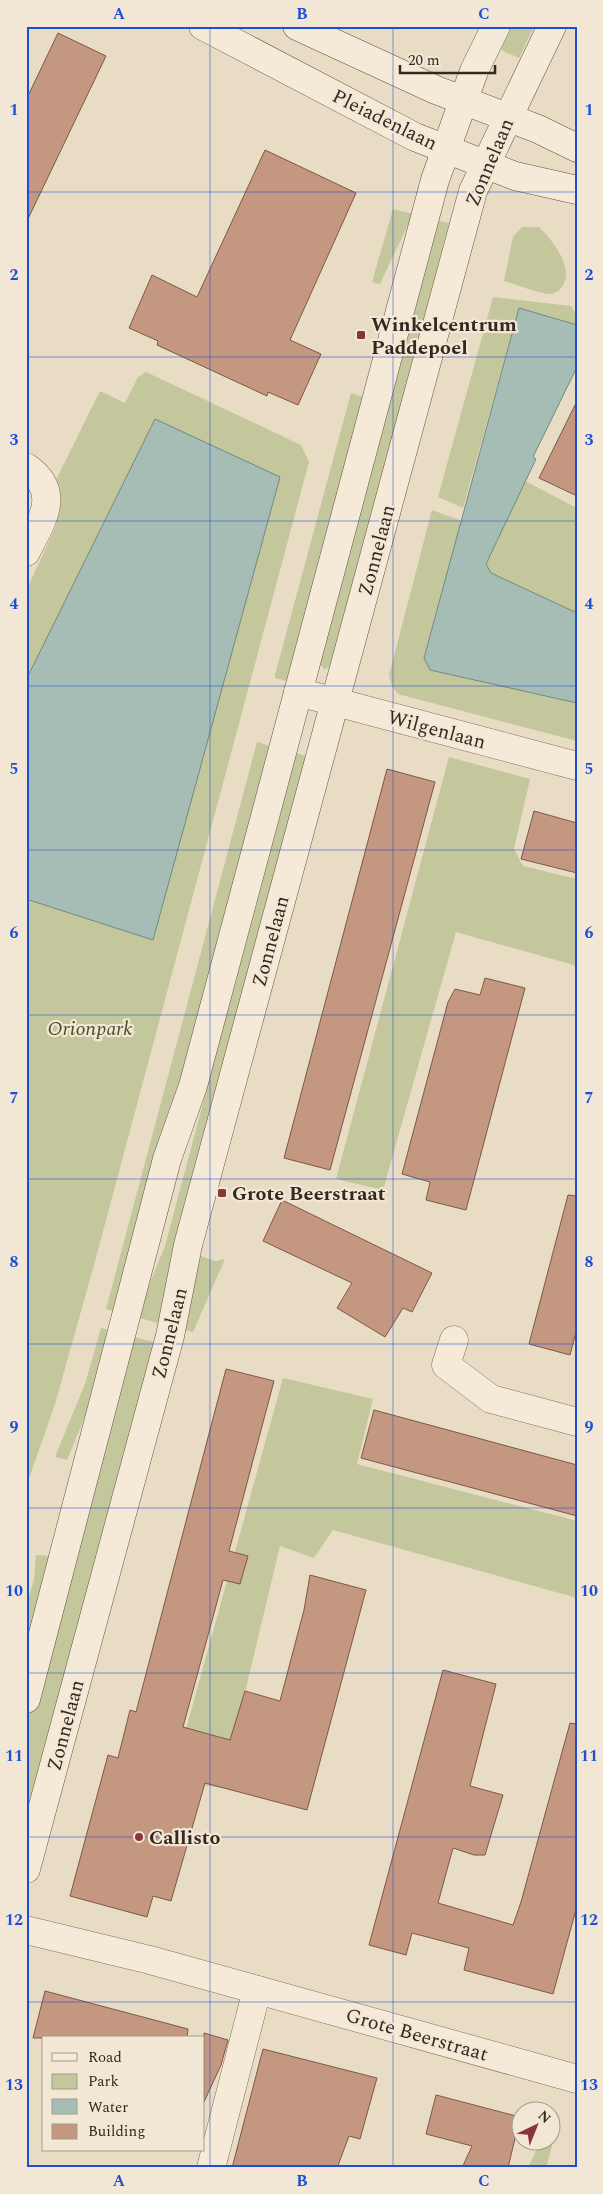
<svg xmlns="http://www.w3.org/2000/svg" width="603" height="2194" font-family="Spectral,serif">
	<rect width="100%" height="100%" fill="#e9dcc5"/>
	<g fill="#c4c69b">
		<path d="M 512,26 L 534,26 L 519,58 L 501,50 Z"/>
		<path d="M 393,209 L 413,214 L 380,284 L 372,282 Z"/>
		<path d="M 439,221 L 449,223 L 331,667 L 324,669 L 320,664 Z"/>
		<path d="M 522,227 L 539,227 C 553,241 575,268 562,287 C 559,291 554,294 549,294 C 534,292 518,285 504,281 L 513,237 Z"/>
		<path d="M 493,297 L 571,306 L 577,316 L 577,325 L 519,308 L 463,508 L 438,497 Z"/>
		<path d="M 146,372 L 301,445 L 309,462 L 94,1265 L 55,1404 L 26,1487 L 26,899 L 153,940 L 155,419 L 26,680 L 26,591 L 56,526 L 61,499 L 55,482 L 100,391 L 125,403 L 138,377 Z"/>
		<path d="M 351,393 L 363,397 L 287,681 L 275,678 L 275,675 Z"/>
		<path d="M 525,481 L 577,508 L 577,613 L 491,573 L 486,564 Z"/>
		<path d="M 432,510 L 462,521 L 424,657 L 430,670 L 577,703 L 577,741 L 398,694 L 392,686 L 389,675 Z"/>
		<path d="M 257,742 L 270,746 L 118,1312 L 106,1309 Z"/>
		<path d="M 296,753 L 306,756 L 162,1324 L 136,1317 L 165,1246 Z"/>
		<path d="M 449,757 L 530,779 L 514,849 L 523,866 L 577,879 L 577,966 L 456,932 L 383,1190 L 336,1179 Z"/>
		<path d="M 200,1256 L 216,1261 L 225,1259 L 193,1332 L 181,1329 Z"/>
		<path d="M 101,1328 L 113,1331 L 97,1387 L 67,1460 L 55,1457 L 85,1384 Z"/>
		<path d="M 130,1336 L 158,1343 L 26,1834 L 26,1724 Z"/>
		<path d="M 283,1378 L 373,1399 L 357,1464 L 577,1521 L 577,1598 L 333,1530 L 314,1558 L 280,1546 L 222,1788 L 172,1780 Z"/>
		<path d="M 36,1555 L 51,1556 L 26,1656 L 26,1606 L 34,1579 Z"/>
		<path d="M 551,2126 L 557,2128 L 546,2168 L 528,2168 L 540,2142 L 550,2142 Z"/>
	</g>
	<g fill="#a6bdb5" stroke="#6e8a81">
		<path d="M 519,308 L 577,325 L 577,367 L 533,457 L 536,459 L 486,564 L 491,573 L 577,613 L 577,703 L 430,670 L 424,658 Z"/>
		<path d="M 155,419 L 280,477 L 153,940 L 26,899 L 26,680 Z"/>
	</g>
	<g fill="#c39780" stroke="#7e5846">
		<path d="M 58,33 L 106,56 L 26,223 L 26,100 Z"/>
		<path d="M 265,150 L 356,193 L 290,340 L 321,354 L 298,405 L 268,392 L 267,396 L 157,345 L 158,341 L 129,328 L 152,275 L 197,297 Z"/>
		<path d="M 577,401 L 577,496 L 539,478 Z"/>
		<path d="M 387,769 L 435,782 L 330,1170 L 284,1158 Z"/>
		<path d="M 534,811 L 577,823 L 577,873 L 521,859 Z"/>
		<path d="M 485,978 L 525,988 L 466,1210 L 426,1200 L 430,1182 L 402,1174 L 448,1002 L 455,989 L 480,995 Z"/>
		<path d="M 568,1195 L 577,1196 L 577,1328 L 570,1355 L 529,1344 Z"/>
		<path d="M 282,1200 L 432,1273 L 412,1312 L 403,1308 L 385,1337 L 337,1308 L 352,1283 L 263,1241 Z"/>
		<path d="M 226,1369 L 274,1381 L 229,1551 L 248,1556 L 240,1584 L 223,1580 L 183,1727 L 230,1740 L 245,1691 L 280,1701 L 304,1610 L 310,1575 L 366,1590 L 307,1810 L 205,1783 L 171,1901 L 153,1896 L 147,1917 L 70,1896 L 108,1755 L 118,1758 L 130,1710 L 136,1712 Z"/>
		<path d="M 374,1410 L 577,1465 L 577,1516 L 361,1458 Z"/>
		<path d="M 443,1670 L 496,1684 L 470,1786 L 503,1795 L 485,1855 L 474,1855 L 453,1848 L 438,1903 L 513,1925 L 521,1902 L 570,1723 L 577,1724 L 577,1906 L 553,1994 L 464,1970 L 469,1948 L 412,1933 L 406,1955 L 369,1945 Z"/>
		<path d="M 45,1991 L 188,2029 L 187,2038 L 33,2038 Z"/>
		<path d="M 204,2033 L 228,2040 L 221,2065 L 204,2102 Z"/>
		<path d="M 263,2049 L 377,2078 L 360,2139 L 349,2136 L 337,2168 L 232,2168 Z"/>
		<path d="M 436,2095 L 520,2117 L 508,2168 L 462,2168 L 472,2146 L 426,2134 Z"/>
	</g>
	<g fill="none" stroke-linecap="round" stroke-linejoin="round">
		<defs>
			<g id="street">
				<path d="M 26,467 C 63,492 41,522 26,552"/>
				<path d="M 298,692 L 577,766"/>
				<path d="M 454,1340 L 446,1365 L 491,1399 L 577,1422"/>
				<path d="M 26,1930 L 150,1960 L 577,2079"/>
				<path d="M 211,2168 L 257,1990"/>
			</g>
			<g id="secondary">
				<path d="M 203,26 L 415,137 L 515,176 L 577,190"/>
				<path d="M 297,26 L 436,90 L 538,129 L 577,148"/>
				<path d="M 26,1699 L 167,1159 L 193,1086 L 435,180 L 474,71 L 496,26"/>
				<path d="M 26,1869 L 170,1336 L 188,1245 L 473,191 L 552,26"/>
			</g>
		</defs>
		<use href="#street" stroke="#826e5d" stroke-width="29"/>
		<use href="#secondary" stroke="#645041" stroke-width="29"/>
		<use href="#street" stroke="#f5ead8" stroke-width="28"/>
		<use href="#secondary" stroke="#f5ead8" stroke-width="28"/>
	</g>
	<path fill="none" stroke="#1d4ed8" stroke-width="1" stroke-opacity="0.55" d="M 210,26 L 210,2168M 393,26 L 393,2168M 26,192 L 577,192M 26,357 L 577,357M 26,521 L 577,521M 26,686 L 577,686M 26,850 L 577,850M 26,1015 L 577,1015M 26,1179 L 577,1179M 26,1344 L 577,1344M 26,1508 L 577,1508M 26,1673 L 577,1673M 26,1837 L 577,1837M 26,2002 L 577,2002"/>
	<g fill="#8a343b" stroke="#f1e7d4" stroke-width="2">
		<rect x="356" y="330" width="10" height="10" rx="2.5"/>
		<rect x="217" y="1188" width="10" height="10" rx="2.5"/>
		<circle cx="139" cy="1837" r="5"/>
	</g>
	<g text-anchor="middle" stroke-width="4.5" stroke-linejoin="round" paint-order="stroke">
		<g font-size="20" fill="#342820" stroke="#f1e7d4">
			<text transform="translate(385 119) rotate(26)" y="7">Pleiadenlaan</text>
			<text transform="translate(489 162) rotate(-67)" y="7">Zonnelaan</text>
			<text transform="translate(376 550) rotate(-75)" y="7">Zonnelaan</text>
			<text transform="translate(437 729) rotate(15)" y="7">Wilgenlaan</text>
			<text transform="translate(270 941) rotate(-75)" y="7">Zonnelaan</text>
			<text transform="translate(169 1333) rotate(-76)" y="7">Zonnelaan</text>
			<text transform="translate(65 1725) rotate(-75)" y="7">Zonnelaan</text>
			<text transform="translate(417 2034) rotate(16)" y="7">Grote Beerstraat</text>
		</g>
		<g font-size="20" font-weight="bold" fill="#342820" stroke="#f1e7d4" text-anchor="start">
			<text x="371" y="331">Winkelcentrum<tspan x="371" dy="23">Paddepoel</tspan></text>
			<text x="232" y="1200">Grote Beerstraat</text>
			<text x="149" y="1844">Callisto</text>
		</g>
		<g font-size="20" font-style="italic" fill="#474e28" stroke="#f1e7d4">
			<text x="90" y="1035">Orionpark</text>
		</g>
	</g>
	<rect width="603" height="2194" fill="none" stroke="#f1e7d4" stroke-width="55"/>
	<rect x="42" y="2036" width="162" height="115" fill="#f1e7d4" stroke="#a59b8c"/>
	<rect x="52" y="2053" width="25" height="8" fill="#f5ead8" stroke="#a59b8c"/>
	<text x="88" y="2062" font-size="15" fill="#342820">Road</text>
	<rect x="52" y="2074" width="25" height="15" fill="#c4c69b" stroke="#a59b8c"/>
	<text x="88" y="2086" font-size="15" fill="#342820">Park</text>
	<rect x="52" y="2099" width="25" height="15" fill="#a6bdb5" stroke="#a59b8c"/>
	<text x="88" y="2112" font-size="15" fill="#342820">Water</text>
	<rect x="52" y="2124" width="25" height="15" fill="#c39780" stroke="#a59b8c"/>
	<text x="88" y="2136" font-size="15" fill="#342820">Building</text>
	<g transform="translate(536 2126) rotate(43)"><circle r="24" fill="#f1e7d4" stroke="#a59b8c"/>
	<path d="M0-4L9 19L0 12L-9 19Z" fill="#8a343b"/>
	<text y="-8" font-size="14" font-weight="bold" text-anchor="middle" fill="#342820">N</text>
	</g>
	<path d="M400 65v8h95v-8" fill="none" stroke="#342820" stroke-width="2.5"/>
	<text x="408" y="65" font-size="15" fill="#342820" stroke="#f1e7d4" stroke-width="4" paint-order="stroke">20 m</text>
	<rect x="28" y="28" width="548" height="2138" fill="none" stroke="#1d4ed8" stroke-width="2"/>
	<g font-size="16" text-anchor="middle" font-weight="bold" fill="#1d4ed8">
		<text x="119" y="19">A</text>
		<text x="302" y="19">B</text>
		<text x="484" y="19">C</text>
		<text x="14" y="115">1</text>
		<text x="589" y="115">1</text>
		<text x="14" y="280">2</text>
		<text x="589" y="280">2</text>
		<text x="14" y="445">3</text>
		<text x="589" y="445">3</text>
		<text x="14" y="609">4</text>
		<text x="589" y="609">4</text>
		<text x="14" y="774">5</text>
		<text x="589" y="774">5</text>
		<text x="14" y="938">6</text>
		<text x="589" y="938">6</text>
		<text x="14" y="1103">7</text>
		<text x="589" y="1103">7</text>
		<text x="14" y="1267">8</text>
		<text x="589" y="1267">8</text>
		<text x="14" y="1432">9</text>
		<text x="589" y="1432">9</text>
		<text x="14" y="1596">10</text>
		<text x="589" y="1596">10</text>
		<text x="14" y="1761">11</text>
		<text x="589" y="1761">11</text>
		<text x="14" y="1925">12</text>
		<text x="589" y="1925">12</text>
		<text x="14" y="2090">13</text>
		<text x="589" y="2090">13</text>
		<text x="119" y="2186">A</text>
		<text x="302" y="2186">B</text>
		<text x="484" y="2186">C</text>
	</g>
</svg>
